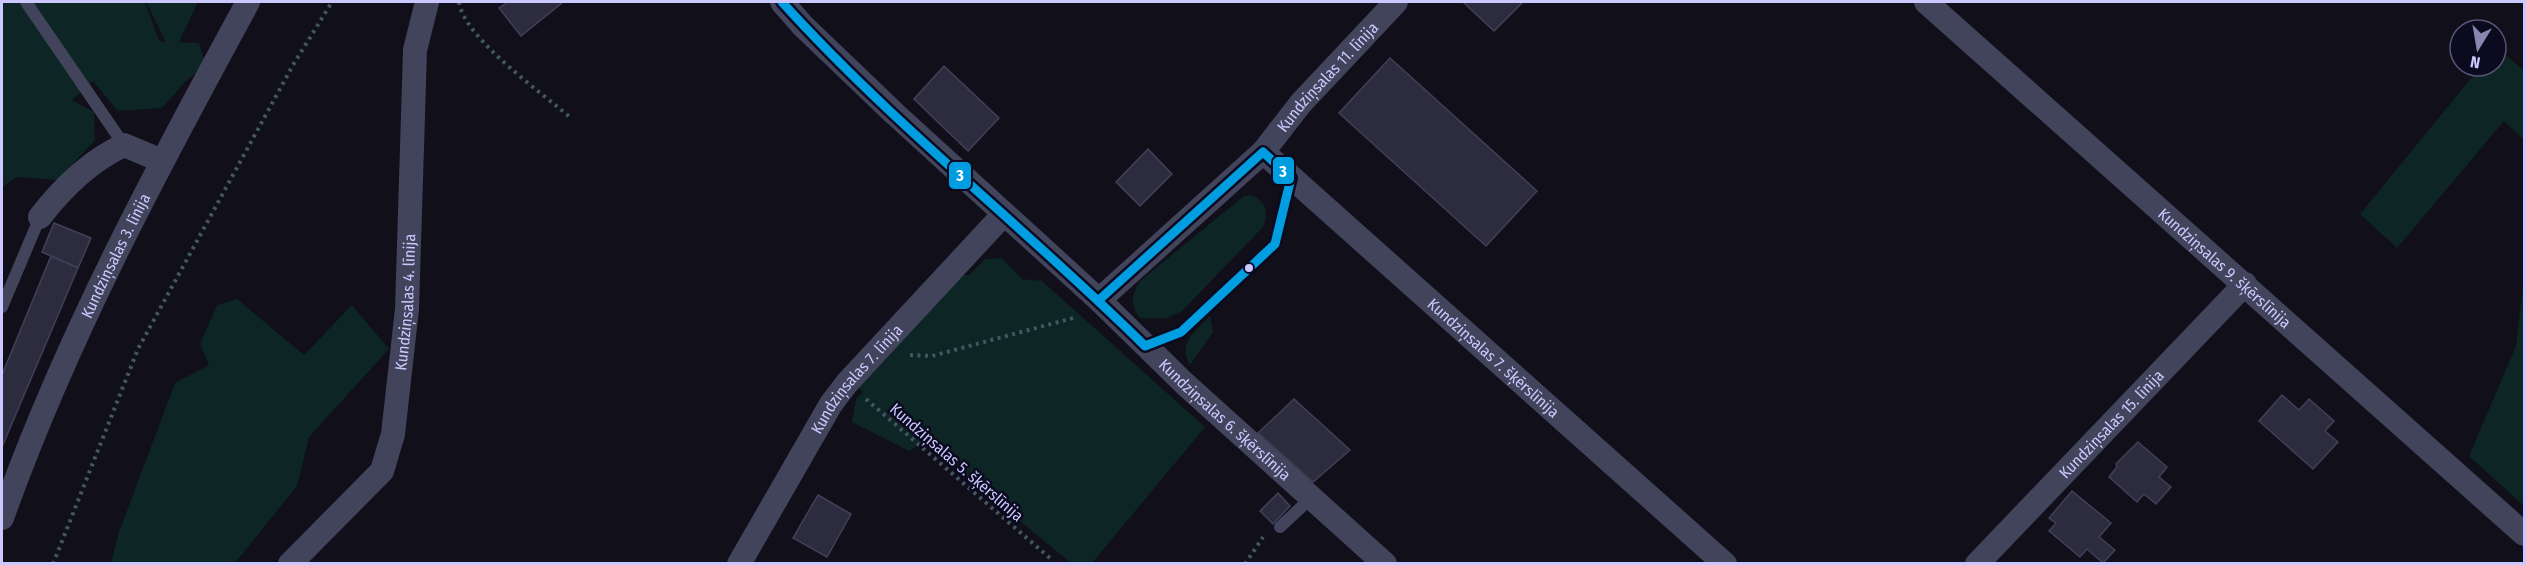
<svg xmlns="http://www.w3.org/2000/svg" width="2526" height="565" font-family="'Fira Sans Condensed',sans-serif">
	<rect width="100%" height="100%" fill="#100f1a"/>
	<g fill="#0d2524">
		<path d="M 2,2 L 145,2 L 159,41 L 166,42 L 146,2 L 198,2 L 179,42 L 199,43 L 206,65 L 186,81 L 162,108 L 118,111 L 93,81 L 72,100 L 94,112 L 95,140 L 58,180 L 17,177 L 2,187 Z"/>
		<path d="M 2497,47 L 2524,71 L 2524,140 L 2504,121 L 2397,248 L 2360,214 L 2481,66 L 2496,66 Z"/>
		<path d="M 1251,195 C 1266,200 1269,214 1263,227 L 1182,311 L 1167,318 L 1140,318 C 1130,305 1131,295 1140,281 L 1244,196 Z"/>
		<path d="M 1002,258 L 1022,279 L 1042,281 L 1205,427 L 1092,563 L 1072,564 L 924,442 L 909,451 L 852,422 L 856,399 L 863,392 L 854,384 L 958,274 L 969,275 L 985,259 Z"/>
		<path d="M 2524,276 L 2524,506 L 2469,456 L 2516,346 Z"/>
		<path d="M 237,299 L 304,355 L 352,305 L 389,349 L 309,437 L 297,486 L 235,563 L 111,563 L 119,532 L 175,383 L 209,365 L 200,344 L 217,305 Z"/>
		<path d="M 1210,315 L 1213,332 L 1190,365 C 1177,343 1196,331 1210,315 Z"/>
	</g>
	<g fill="#2d2b3e" stroke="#424059" stroke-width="1.5">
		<path d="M 508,2 L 561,2 L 562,3 L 521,36 L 499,8 Z"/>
		<path d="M 1463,2 L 1523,2 L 1494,31 Z"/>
		<path d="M 1390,58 L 1537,191 L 1486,246 L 1339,113 Z"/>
		<path d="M 944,66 L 999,118 L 968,151 L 914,99 Z"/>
		<path d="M 1148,149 L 1172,174 L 1140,206 L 1116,182 Z"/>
		<path d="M 54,223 L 91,238 L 78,268 L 42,252 Z"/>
		<path d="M 51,256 L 78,268 L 2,447 L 2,375 Z"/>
		<path d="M 2282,395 L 2299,410 L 2309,399 L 2334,421 L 2325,431 L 2338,442 L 2313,469 L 2259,421 Z"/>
		<path d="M 1294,399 L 1350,450 L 1313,482 L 1258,433 Z"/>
		<path d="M 2138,442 L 2167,467 L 2159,477 L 2171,487 L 2156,504 L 2144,494 L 2137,502 L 2109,477 L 2117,467 L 2116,464 Z"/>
		<path d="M 2072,491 L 2111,523 L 2099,537 L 2115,550 L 2103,563 L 2087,549 L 2080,557 L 2049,531 L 2056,523 L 2049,518 Z"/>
		<path d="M 1278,493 L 1290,506 L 1273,524 L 1260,511 Z"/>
		<path d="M 818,495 L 851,514 L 827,557 L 793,538 Z"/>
	</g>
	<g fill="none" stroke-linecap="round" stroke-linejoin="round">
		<g stroke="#435662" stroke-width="4" stroke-dasharray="3 4.5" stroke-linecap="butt">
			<path d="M 459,2 C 464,38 542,93 571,118"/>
			<path d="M 910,355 L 932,356 L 1077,317"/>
			<path d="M 866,399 L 1051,559"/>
			<path d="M 53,564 L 138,349 L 293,65 L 332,2"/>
			<path d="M 1245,564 L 1263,537"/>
		</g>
		<g stroke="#42445c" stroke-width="12">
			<path d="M 26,2 L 124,145"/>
			<path d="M 2,307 L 40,217"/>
			<path d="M 1145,346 L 1181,332 L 1275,244 L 1291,178"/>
			<path d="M 1280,527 L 1311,498"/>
		</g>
		<g stroke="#42445c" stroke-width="24">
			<path id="s1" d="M 782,2 L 803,26 L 895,114 L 1099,300 L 1185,384 L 1385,564"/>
			<path id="s2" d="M 1926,2 L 2524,534"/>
			<path id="s3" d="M 1263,152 L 1725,564"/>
			<path d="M 40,217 C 63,187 90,161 124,145 L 162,161"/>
			<path id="s4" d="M 1099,300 L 1263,152 L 1301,103 L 1396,2"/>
			<path id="s5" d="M 2,518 C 66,338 157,169 248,2"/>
			<path id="s6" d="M 290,564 L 382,471 L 393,434 L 407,309 L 415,50 L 427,2"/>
			<path id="s7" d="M 739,564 L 831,404 L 847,383 L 1004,214"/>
			<path id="s8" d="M 1977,564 L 2245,284"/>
		</g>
		<defs>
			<path id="bus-1" d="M 782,2 C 894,126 1027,229 1145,346 L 1181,332 L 1275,244 L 1291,178 L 1263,152 L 1099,300"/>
		</defs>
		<use href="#bus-1" stroke="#0c0a1f" stroke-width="14"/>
		<use href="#bus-1" stroke="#009de0" stroke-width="9"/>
	</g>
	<circle fill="#cac8ff" stroke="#0c0a1f" stroke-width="2" cx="1249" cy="268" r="5"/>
	<g text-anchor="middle" stroke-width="5" stroke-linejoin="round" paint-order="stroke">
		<g font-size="16" fill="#cac8ff" stroke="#0c0a1f">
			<text dy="6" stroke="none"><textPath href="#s4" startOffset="320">Kundziņsalas 11. līnija</textPath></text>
			<text dy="6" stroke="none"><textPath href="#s5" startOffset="286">Kundziņsalas 3. līnija</textPath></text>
			<text dy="6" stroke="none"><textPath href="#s2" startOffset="400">Kundziņsalas 9. šķērslīnija</textPath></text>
			<text dy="6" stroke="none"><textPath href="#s6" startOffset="302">Kundziņsalas 4. līnija</textPath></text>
			<text dy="6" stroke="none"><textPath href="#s3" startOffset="309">Kundziņsalas 7. šķērslīnija</textPath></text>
			<text dy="6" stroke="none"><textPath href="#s7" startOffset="220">Kundziņsalas 7. līnija</textPath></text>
			<text dy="6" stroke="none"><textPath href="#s1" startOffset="609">Kundziņsalas 6. šķērslīnija</textPath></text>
			<text dy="6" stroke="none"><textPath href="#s8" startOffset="194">Kundziņsalas 15. līnija</textPath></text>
			<text transform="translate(957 462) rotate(41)" y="6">Kundziņsalas 5. šķērslīnija</text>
		</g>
	</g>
	<g stroke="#0c0a1f" stroke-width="2">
		<rect x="1272" y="156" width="23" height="29" rx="6" fill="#009de0"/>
		<rect x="948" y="161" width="24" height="29" rx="6" fill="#009de0"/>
	</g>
	<g font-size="16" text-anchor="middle" font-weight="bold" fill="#fff">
		<text x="1283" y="177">3</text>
		<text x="960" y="181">3</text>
	</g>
	<rect width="2526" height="565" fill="none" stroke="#cac8ff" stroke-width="6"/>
	<g transform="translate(2478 48) rotate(191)"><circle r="28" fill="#0c0a1f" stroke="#585679" stroke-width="1.5"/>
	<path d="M0-4.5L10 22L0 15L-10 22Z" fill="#8987af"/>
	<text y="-9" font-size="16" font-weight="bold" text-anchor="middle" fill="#cac8ff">N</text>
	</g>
</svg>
